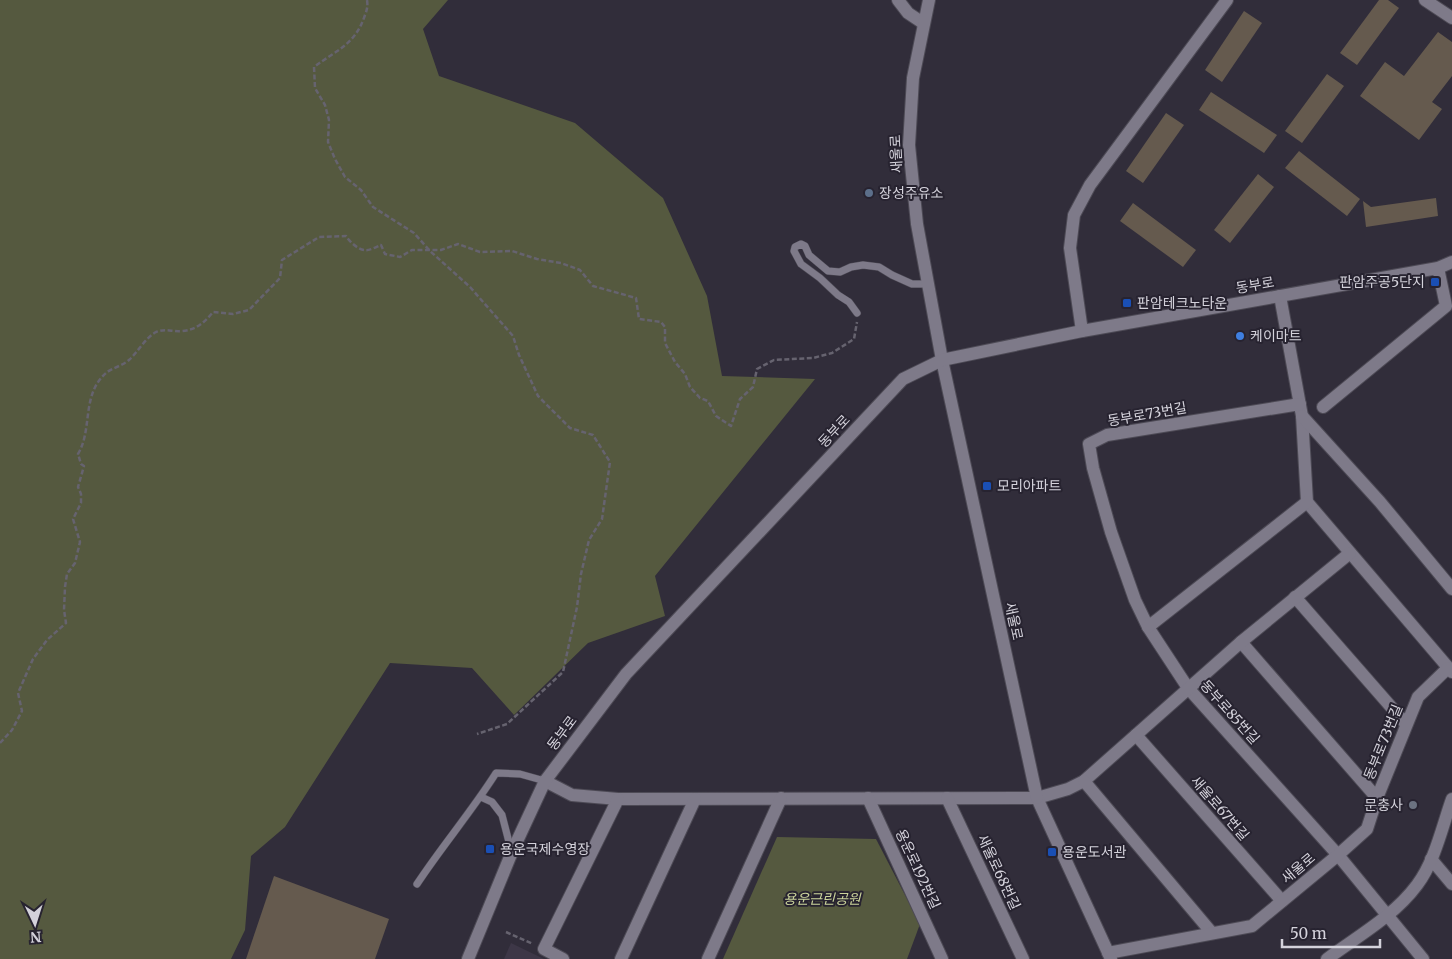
<svg xmlns="http://www.w3.org/2000/svg" width="1452" height="959" font-family="Merriweather,'Noto Sans KR',serif">
	<rect width="100%" height="100%" fill="#312d3a"/>
	<path fill="#3d3747" d="M 511,943 L 544,959 L 504,959 Z"/>
	<g fill="#55593f">
		<path d="M 0,0 L 448,0 L 423,29 L 439,76 L 575,123 L 663,198 L 707,296 L 722,376 L 815,379 L 655,576 L 665,616 L 588,643 L 514,715 L 472,668 L 390,663 L 285,827 L 251,856 L 245,930 L 231,959 L 0,959 Z"/>
		<path d="M 777,837 L 876,839 L 920,924 L 907,959 L 723,959 Z"/>
	</g>
	<g fill="#655a4e">
		<path d="M 1379,0 L 1388,0 L 1399,8 L 1357,65 L 1340,53 Z"/>
		<path d="M 1244,11 L 1262,23 L 1222,82 L 1205,70 Z"/>
		<path d="M 1438,32 L 1452,42 L 1452,76 L 1432,102 L 1442,109 L 1419,140 L 1360,96 L 1385,62 L 1404,76 Z"/>
		<path d="M 1327,74 L 1344,86 L 1302,143 L 1285,131 Z"/>
		<path d="M 1211,92 L 1277,135 L 1264,153 L 1199,110 Z"/>
		<path d="M 1166,113 L 1184,125 L 1143,183 L 1126,171 Z"/>
		<path d="M 1299,151 L 1360,199 L 1347,216 L 1285,168 Z"/>
		<path d="M 1258,174 L 1274,187 L 1230,243 L 1214,230 Z"/>
		<path d="M 1436,198 L 1438,216 L 1366,227 L 1363,201 L 1371,207 Z"/>
		<path d="M 1133,203 L 1196,250 L 1183,267 L 1120,221 Z"/>
		<path d="M 274,876 L 389,919 L 375,959 L 246,959 Z"/>
	</g>
	<g fill="none" stroke-linecap="round" stroke-linejoin="round">
		<defs>
			<g id="service">
				<path d="M 857,313 L 849,302 L 838,295 L 820,278 L 801,264 L 794,251 L 795,247 L 801,244 L 805,246 L 809,255 L 828,271 L 840,272 L 851,267 L 863,265 L 879,267 L 892,275 L 912,284 L 928,284"/>
				<path d="M 481,797 L 492,802 L 502,815 L 511,850"/>
				<path d="M 417,884 C 442,846 472,811 496,773 L 520,774 L 545,781"/>
			</g>
			<g id="minor">
				<path d="M 898,0 L 908,13 L 923,23"/>
				<path d="M 1425,0 L 1452,18"/>
				<path d="M 1280,296 L 1302,416 L 1307,502 L 1452,672"/>
				<path d="M 1082,331 L 1070,248 L 1074,215 L 1090,185 L 1227,0"/>
				<path d="M 1300,404 L 1107,435 L 1089,444 L 1093,468 L 1111,532 L 1135,600 L 1148,627 L 1188,688 L 1338,855 L 1423,959"/>
				<path d="M 1323,407 L 1446,306 L 1438,268"/>
				<path d="M 1302,416 L 1380,502 L 1452,589"/>
				<path d="M 1295,597 L 1406,724"/>
				<path d="M 1148,627 L 1307,502"/>
				<path d="M 1241,642 L 1377,798"/>
				<path d="M 1136,735 L 1282,901"/>
				<path d="M 545,781 L 572,795 L 618,799 L 1037,798 L 1068,789 L 1084,781 L 1241,642 L 1350,553"/>
				<path d="M 1084,781 L 1212,933"/>
				<path d="M 868,798 L 942,959"/>
				<path d="M 947,798 L 1023,959"/>
				<path d="M 1431,859 L 1452,884"/>
				<path d="M 1108,953 L 1252,926 L 1338,855 L 1367,829 L 1377,798 L 1418,697 L 1448,668"/>
				<path d="M 563,959 L 544,949 L 618,799"/>
				<path d="M 621,959 L 695,799"/>
				<path d="M 708,959 L 781,798"/>
				<path d="M 1327,959 C 1358,936 1394,916 1417,885 C 1435,861 1442,827 1452,799"/>
			</g>
			<path id="tertiary" d="M 1037,798 L 1111,959"/>
			<g id="secondary">
				<path d="M 929,0 L 913,78 L 909,145 L 917,224 L 942,360 L 1037,798"/>
				<path d="M 468,959 L 512,852 L 545,781 L 626,674 L 903,379 L 942,360 L 1082,331 L 1438,268 L 1452,262"/>
			</g>
		</defs>
		<use href="#service" stroke="#4d4a55" stroke-width="8"/>
		<use href="#minor" stroke="#4d4a55" stroke-width="14"/>
		<use href="#tertiary" stroke="#4d4a55" stroke-width="14"/>
		<use href="#secondary" stroke="#4d4a55" stroke-width="14"/>
		<g stroke="#66636f" stroke-width="2.5" stroke-dasharray="5 2.5" stroke-linecap="butt">
			<path d="M 367,0 C 368,6 367,10 365,15 C 355,45 338,49 314,67 L 315,88 L 325,105 L 329,120 L 328,142 L 335,159 L 345,177 L 361,190 L 373,207 L 414,233 L 430,251 L 470,287 L 513,336 L 519,355 L 538,396 L 570,428 L 593,435 L 610,462 L 602,519 L 589,540 L 581,574 L 577,607 L 563,672 L 507,724 L 477,734"/>
			<path d="M 0,743 L 12,730 L 22,711 L 18,693 L 33,659 L 47,640 L 66,623 L 64,610 L 65,587 L 67,574 L 75,563 L 80,542 L 73,519 L 81,503 L 81,494 L 78,487 L 84,466 L 81,464 L 78,454 C 93,429 81,395 106,373 C 112,368 122,366 129,360 C 138,352 145,338 156,332 C 166,328 172,332 182,331 C 196,330 205,322 213,312 L 233,314 L 249,310 L 280,278 L 282,260 L 319,237 L 346,236 C 349,241 358,250 365,250 C 369,251 376,247 381,245 L 385,254 L 400,257 L 412,250 L 441,250 L 458,244 L 480,252 L 512,251 L 537,259 L 561,263 L 580,270 L 593,286 L 636,298 L 639,319 L 661,322 L 665,327 L 665,343 L 675,362 L 685,374 L 690,387 L 700,398 L 708,401 L 716,416 L 731,426 L 740,399 L 753,387 L 757,369 L 774,360 L 813,358 L 832,353 L 854,339 L 857,322"/>
			<path d="M 506,932 L 533,944"/>
		</g>
		<use href="#service" stroke="#7e7a89" stroke-width="7"/>
		<use href="#minor" stroke="#7e7a89" stroke-width="12"/>
		<use href="#tertiary" stroke="#7e7a89" stroke-width="12"/>
		<use href="#secondary" stroke="#7e7a89" stroke-width="12"/>
	</g>
	<circle fill="#5c6f8a" stroke="#272330" stroke-width="2" cx="869" cy="193" r="5"/>
	<g fill="#1a4fb4" stroke="#272330" stroke-width="2">
		<rect x="1430" y="277" width="10" height="10" rx="2.5"/>
		<rect x="1122" y="298" width="10" height="10" rx="2.5"/>
		<rect x="982" y="481" width="10" height="10" rx="2.5"/>
		<rect x="485" y="844" width="10" height="10" rx="2.5"/>
		<rect x="1047" y="847" width="10" height="10" rx="2.5"/>
	</g>
	<circle fill="#3f7fe0" stroke="#272330" stroke-width="2" cx="1240" cy="336" r="5"/>
	<circle fill="#6b7280" stroke="#272330" stroke-width="2" cx="1413" cy="805" r="5"/>
	<g text-anchor="middle" stroke-width="4" stroke-linejoin="round" paint-order="stroke">
		<g font-size="14" fill="#d4d2db" stroke="#272330">
			<text transform="translate(896 154) rotate(-93)" y="5">새울로</text>
			<text transform="translate(1255 285) rotate(-10)" y="5">동부로</text>
			<text transform="translate(1147 414) rotate(-10)" y="5">동부로73번길</text>
			<text transform="translate(834 431) rotate(-47)" y="5">동부로</text>
			<text transform="translate(1014 621) rotate(78)" y="5">새울로</text>
			<text transform="translate(1230 712) rotate(48)" y="5">동부로85번길</text>
			<text transform="translate(562 733) rotate(-53)" y="5">동부로</text>
			<text transform="translate(1383 742) rotate(-68)" y="5">동부로73번길</text>
			<text transform="translate(1220 808) rotate(49)" y="5">새울로67번길</text>
			<text transform="translate(1298 868) rotate(-40)" y="5">새울로</text>
			<text transform="translate(918 869) rotate(65)" y="5">용운로192번길</text>
			<text transform="translate(999 872) rotate(65)" y="5">새울로68번길</text>
		</g>
		<g font-size="14" fill="#d4d2db" stroke="#272330" text-anchor="start">
			<text x="879" y="198">장성주유소</text>
			<text x="1425" y="287" text-anchor="end">판암주공5단지</text>
			<text x="1137" y="308">판암테크노타운</text>
			<text x="1250" y="341">케이마트</text>
			<text x="997" y="491">모리아파트</text>
			<text x="1403" y="810" text-anchor="end">문충사</text>
			<text x="500" y="854">용운국제수영장</text>
			<text x="1062" y="857">용운도서관</text>
		</g>
		<g font-size="14" font-style="italic" fill="#cbd49b" stroke="#272330">
			<text x="822" y="904">용운근린공원</text>
		</g>
	</g>
	<g transform="translate(35 924) rotate(176)" stroke="#272330" stroke-width="4" paint-order="stroke">
	<path d="M0-4L9 19L0 12L-9 19Z" fill="#d4d2db"/>
	<text y="-8" font-size="14" font-weight="bold" text-anchor="middle" fill="#d4d2db">N</text>
	</g>
	<path d="M1282 939v8h98v-8" fill="none" stroke="#d4d2db" stroke-width="2.5"/>
	<text x="1290" y="939" font-size="15" fill="#d4d2db" stroke="#272330" stroke-width="4" paint-order="stroke">50 m</text>
</svg>
